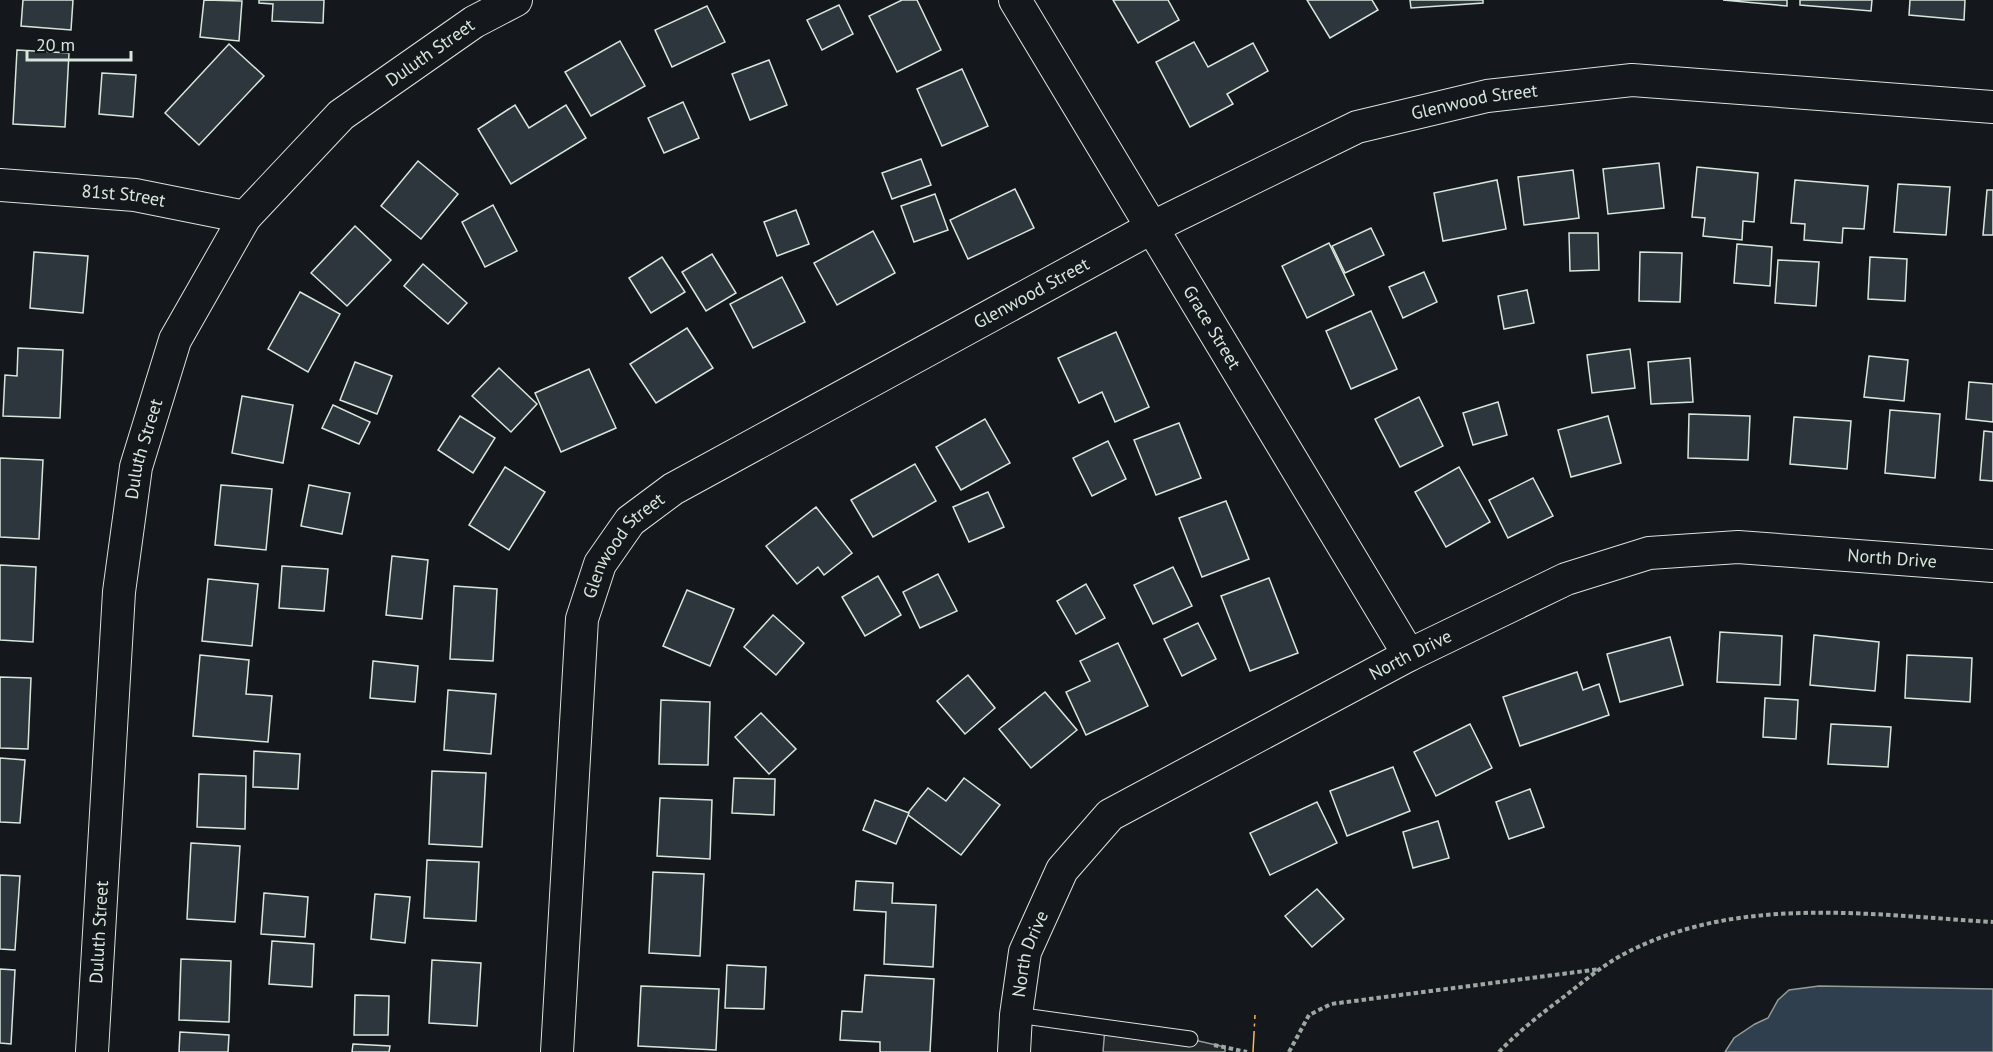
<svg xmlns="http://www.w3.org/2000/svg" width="1993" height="1052" font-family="'PT Sans',sans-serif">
	<rect width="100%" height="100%" fill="#14181c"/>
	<path fill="#24282b" stroke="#939e99" stroke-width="1.5" d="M 1105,1028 L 1190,1039 L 1225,1047 L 1225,1052 L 1103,1052 Z"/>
	<path fill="#2f3f4d" stroke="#939e99" stroke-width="1.5" d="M 1819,986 L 1993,989 L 1993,1052 L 1725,1052 L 1734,1038 L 1755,1024 L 1768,1018 L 1778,1000 L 1789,990 Z"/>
	<g fill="#2c363c" stroke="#d8e6dc" stroke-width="1.5">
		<path d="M 23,0 L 73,0 L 71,30 L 21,26 Z"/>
		<path d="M 204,0 L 242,1 L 239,41 L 200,37 Z"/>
		<path d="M 259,0 L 324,0 L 323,23 L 272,21 L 273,4 L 259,3 Z"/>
		<path d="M 902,0 L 917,0 L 941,50 L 897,72 L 869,16 Z"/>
		<path d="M 1113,0 L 1168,0 L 1179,20 L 1138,43 Z"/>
		<path d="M 1307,0 L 1372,0 L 1378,10 L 1330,38 Z"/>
		<path d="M 1410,0 L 1483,0 L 1483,3 L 1411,8 Z"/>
		<path d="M 1723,0 L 1787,0 L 1787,6 Z"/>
		<path d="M 1800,0 L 1872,0 L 1871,11 L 1800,5 Z"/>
		<path d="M 1910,0 L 1965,0 L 1964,20 L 1909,15 Z"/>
		<path d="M 839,5 L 853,34 L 822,50 L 807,20 Z"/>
		<path d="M 707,6 L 725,42 L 672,67 L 655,30 Z"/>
		<path d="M 620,41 L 645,86 L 591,116 L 565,72 Z"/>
		<path d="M 1194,42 L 1208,67 L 1253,43 L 1268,71 L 1227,94 L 1233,104 L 1190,127 L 1156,62 Z"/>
		<path d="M 229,44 L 264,76 L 199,145 L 165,113 Z"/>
		<path d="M 17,50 L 69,53 L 65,127 L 13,124 Z"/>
		<path d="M 769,60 L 787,105 L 750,120 L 732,74 Z"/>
		<path d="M 962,69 L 988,126 L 942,146 L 917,89 Z"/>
		<path d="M 102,73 L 136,75 L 133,117 L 99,114 Z"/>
		<path d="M 683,102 L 699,138 L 664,153 L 648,118 Z"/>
		<path d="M 515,105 L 529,128 L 566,105 L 586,138 L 511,184 L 478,129 Z"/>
		<path d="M 921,159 L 931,185 L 892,199 L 882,173 Z"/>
		<path d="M 418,161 L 458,194 L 421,239 L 381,206 Z"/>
		<path d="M 1659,163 L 1664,208 L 1608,214 L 1603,169 Z"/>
		<path d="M 1697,167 L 1758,173 L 1754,222 L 1743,221 L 1742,240 L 1703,236 L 1705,218 L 1692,217 Z"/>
		<path d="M 1573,170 L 1579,218 L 1524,225 L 1518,177 Z"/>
		<path d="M 1497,180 L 1506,229 L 1443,241 L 1434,193 Z"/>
		<path d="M 1795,180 L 1868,186 L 1864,229 L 1843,228 L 1842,243 L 1804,240 L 1805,224 L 1791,223 Z"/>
		<path d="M 1898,184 L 1950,187 L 1946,235 L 1894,232 Z"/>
		<path d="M 1015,189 L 1034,228 L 968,259 L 950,220 Z"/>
		<path d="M 1987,190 L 1993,190 L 1993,235 L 1983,235 Z"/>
		<path d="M 935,194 L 948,230 L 914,242 L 901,206 Z"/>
		<path d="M 493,205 L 517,251 L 485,267 L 462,222 Z"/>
		<path d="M 796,210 L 809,244 L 777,256 L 764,222 Z"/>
		<path d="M 355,226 L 391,260 L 347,306 L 311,273 Z"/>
		<path d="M 1371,228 L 1384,255 L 1345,273 L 1332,246 Z"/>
		<path d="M 873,231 L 895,273 L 837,305 L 814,263 Z"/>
		<path d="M 1569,233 L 1598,233 L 1599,270 L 1570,271 Z"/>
		<path d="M 1329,243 L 1354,295 L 1307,318 L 1282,266 Z"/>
		<path d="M 1737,244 L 1772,247 L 1770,286 L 1734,283 Z"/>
		<path d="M 34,252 L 88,256 L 83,313 L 30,308 Z"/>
		<path d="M 1640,252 L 1682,253 L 1680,302 L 1639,301 Z"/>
		<path d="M 712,254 L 736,293 L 706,311 L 682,272 Z"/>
		<path d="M 662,257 L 685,292 L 651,313 L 629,278 Z"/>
		<path d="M 1870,257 L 1907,259 L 1905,301 L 1868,299 Z"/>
		<path d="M 1778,260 L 1819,262 L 1816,306 L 1775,303 Z"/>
		<path d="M 423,264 L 467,303 L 448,324 L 404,286 Z"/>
		<path d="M 1424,272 L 1437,302 L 1403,318 L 1389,287 Z"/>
		<path d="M 782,277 L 805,322 L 753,348 L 730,304 Z"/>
		<path d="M 1527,290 L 1534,323 L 1504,329 L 1498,296 Z"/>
		<path d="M 300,292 L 340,314 L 308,372 L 268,349 Z"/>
		<path d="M 1371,311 L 1397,369 L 1351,389 L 1326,331 Z"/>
		<path d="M 687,328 L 713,368 L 656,403 L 630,364 Z"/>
		<path d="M 1116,332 L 1149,407 L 1115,422 L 1102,392 L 1079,403 L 1058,358 Z"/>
		<path d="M 18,348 L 63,350 L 60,418 L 3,416 L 5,375 L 17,376 Z"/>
		<path d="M 1630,349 L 1635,388 L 1592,393 L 1587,355 Z"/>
		<path d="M 1869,356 L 1908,360 L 1904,401 L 1864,397 Z"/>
		<path d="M 1690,358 L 1693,402 L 1651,404 L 1648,362 Z"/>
		<path d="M 355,362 L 392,376 L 377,414 L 340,400 Z"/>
		<path d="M 499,368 L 537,404 L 511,432 L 472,396 Z"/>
		<path d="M 589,369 L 616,428 L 561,452 L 535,393 Z"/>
		<path d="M 1969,382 L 1993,384 L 1993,422 L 1966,419 Z"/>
		<path d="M 242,396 L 293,405 L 283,463 L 232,453 Z"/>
		<path d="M 1419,397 L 1443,446 L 1400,467 L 1375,419 Z"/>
		<path d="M 1498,402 L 1507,435 L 1473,445 L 1463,413 Z"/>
		<path d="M 333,405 L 370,422 L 359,444 L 322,428 Z"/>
		<path d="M 1890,410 L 1940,414 L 1935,478 L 1885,473 Z"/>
		<path d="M 1689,414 L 1750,416 L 1748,460 L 1688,458 Z"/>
		<path d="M 460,416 L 495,438 L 473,473 L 438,450 Z"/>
		<path d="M 1608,416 L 1621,463 L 1571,477 L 1558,430 Z"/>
		<path d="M 1794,417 L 1851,421 L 1847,469 L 1790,464 Z"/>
		<path d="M 985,419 L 1010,463 L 961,490 L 936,447 Z"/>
		<path d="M 1179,423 L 1201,478 L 1156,495 L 1134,440 Z"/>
		<path d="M 1984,431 L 1993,432 L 1993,481 L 1980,480 Z"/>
		<path d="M 1108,441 L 1126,479 L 1092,496 L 1073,458 Z"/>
		<path d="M 0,458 L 43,460 L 39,539 L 0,537 Z"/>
		<path d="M 915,464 L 936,501 L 873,537 L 851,500 Z"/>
		<path d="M 505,467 L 545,492 L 509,550 L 469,525 Z"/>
		<path d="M 1459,467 L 1490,522 L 1446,547 L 1415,492 Z"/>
		<path d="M 1533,478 L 1553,516 L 1508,538 L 1489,500 Z"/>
		<path d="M 221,485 L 272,489 L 266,550 L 215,545 Z"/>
		<path d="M 309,485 L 350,493 L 342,534 L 301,526 Z"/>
		<path d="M 988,492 L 1004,527 L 969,542 L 953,507 Z"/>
		<path d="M 1226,501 L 1249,559 L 1202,577 L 1179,518 Z"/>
		<path d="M 816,507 L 852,553 L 824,575 L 818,567 L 797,584 L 766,546 Z"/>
		<path d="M 392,556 L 428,560 L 422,619 L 386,615 Z"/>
		<path d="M 0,565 L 36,567 L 33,642 L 0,640 Z"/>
		<path d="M 282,566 L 328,569 L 324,611 L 279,608 Z"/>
		<path d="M 1173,567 L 1192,606 L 1153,624 L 1134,585 Z"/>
		<path d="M 938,574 L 957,611 L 920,628 L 903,592 Z"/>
		<path d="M 878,576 L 901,615 L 865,636 L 842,597 Z"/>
		<path d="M 1269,578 L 1298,653 L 1250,671 L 1221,596 Z"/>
		<path d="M 208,579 L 258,584 L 252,646 L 202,641 Z"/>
		<path d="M 1086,584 L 1105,618 L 1076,634 L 1057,601 Z"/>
		<path d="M 454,586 L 497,589 L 493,661 L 450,659 Z"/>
		<path d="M 687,590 L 734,609 L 710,666 L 663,646 Z"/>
		<path d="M 773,615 L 804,643 L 776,675 L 744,647 Z"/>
		<path d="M 1198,623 L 1216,659 L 1182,676 L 1164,639 Z"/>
		<path d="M 1720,632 L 1782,636 L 1780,685 L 1717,682 Z"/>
		<path d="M 1814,635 L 1879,642 L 1875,691 L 1810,685 Z"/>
		<path d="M 1670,637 L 1683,685 L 1620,702 L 1607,654 Z"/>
		<path d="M 1118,643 L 1148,706 L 1086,735 L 1066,692 L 1090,681 L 1080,661 Z"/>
		<path d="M 200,655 L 249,660 L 246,694 L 272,696 L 268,742 L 193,736 Z"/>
		<path d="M 1907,655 L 1972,658 L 1970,702 L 1905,698 Z"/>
		<path d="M 373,661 L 418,666 L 415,702 L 370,698 Z"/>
		<path d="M 1577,672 L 1583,690 L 1599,684 L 1609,715 L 1520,746 L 1503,697 Z"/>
		<path d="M 968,675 L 995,708 L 965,734 L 937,701 Z"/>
		<path d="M 0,677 L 31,678 L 28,749 L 0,748 Z"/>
		<path d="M 448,690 L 496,694 L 491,754 L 444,750 Z"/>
		<path d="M 1045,692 L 1077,730 L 1031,768 L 999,729 Z"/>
		<path d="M 1765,698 L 1798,700 L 1796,739 L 1763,737 Z"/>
		<path d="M 661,700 L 710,702 L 708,765 L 659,764 Z"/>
		<path d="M 761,713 L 796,749 L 769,774 L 735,737 Z"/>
		<path d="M 1470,724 L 1492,768 L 1436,796 L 1414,752 Z"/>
		<path d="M 1831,724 L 1891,727 L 1888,767 L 1828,764 Z"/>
		<path d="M 254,751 L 300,754 L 298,789 L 253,787 Z"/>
		<path d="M 0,758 L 25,760 L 20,823 L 0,822 Z"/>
		<path d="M 1393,767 L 1410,811 L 1347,836 L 1330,791 Z"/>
		<path d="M 432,771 L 486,773 L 482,847 L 429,844 Z"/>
		<path d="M 199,774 L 246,776 L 245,829 L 197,827 Z"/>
		<path d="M 734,778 L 775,779 L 774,815 L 732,813 Z"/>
		<path d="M 964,778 L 1000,805 L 961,855 L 907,814 L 928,788 L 946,801 Z"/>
		<path d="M 1530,789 L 1544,827 L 1509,839 L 1496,802 Z"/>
		<path d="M 660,798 L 712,800 L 710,859 L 657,856 Z"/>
		<path d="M 875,800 L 909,813 L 896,844 L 863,830 Z"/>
		<path d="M 1317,802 L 1337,843 L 1270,875 L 1250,833 Z"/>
		<path d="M 1438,821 L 1449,858 L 1413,868 L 1403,832 Z"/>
		<path d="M 191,843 L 240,846 L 235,922 L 187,919 Z"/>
		<path d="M 427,860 L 479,862 L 476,921 L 424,918 Z"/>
		<path d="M 653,872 L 704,874 L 700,956 L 649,953 Z"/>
		<path d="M 0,875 L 20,876 L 15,950 L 0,949 Z"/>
		<path d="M 856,881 L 893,883 L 892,903 L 936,905 L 933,967 L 884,964 L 886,912 L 854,910 Z"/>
		<path d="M 1317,889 L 1344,919 L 1312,947 L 1285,916 Z"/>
		<path d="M 264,893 L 308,897 L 305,937 L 261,934 Z"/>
		<path d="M 375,894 L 410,897 L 405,943 L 371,939 Z"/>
		<path d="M 272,941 L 314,944 L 312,987 L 269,984 Z"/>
		<path d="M 181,959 L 231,961 L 229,1022 L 179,1020 Z"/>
		<path d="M 432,960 L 481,963 L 477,1026 L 429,1023 Z"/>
		<path d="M 727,965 L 766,967 L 764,1009 L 725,1008 Z"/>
		<path d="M 0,969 L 15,970 L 11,1044 L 0,1043 Z"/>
		<path d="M 865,975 L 934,979 L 930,1052 L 880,1052 L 880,1042 L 840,1040 L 842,1011 L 862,1012 Z"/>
		<path d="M 641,986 L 719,989 L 716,1050 L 638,1046 Z"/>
		<path d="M 355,995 L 389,996 L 388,1035 L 354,1035 Z"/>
		<path d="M 180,1032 L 229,1035 L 228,1052 L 179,1052 Z"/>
		<path d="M 353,1044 L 390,1046 L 389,1052 L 352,1052 Z"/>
	</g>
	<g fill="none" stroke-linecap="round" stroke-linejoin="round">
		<defs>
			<path id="service" d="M 1016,1015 L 1190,1039"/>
			<g id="minor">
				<path id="s1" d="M 1015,0 L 1409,655"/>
				<path id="s2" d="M 0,185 L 135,195 L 245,217"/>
				<path id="s3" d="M 92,1052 L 119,592 L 136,467 L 175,340 L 245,217 L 341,115 L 474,22 L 516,0"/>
				<path id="s4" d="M 557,1052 L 582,619 L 600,564 L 630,521 L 673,489 L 1153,227 L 1357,127 L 1487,96 L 1632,80 L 1993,107"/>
				<path id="s5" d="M 1014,1052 L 1016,1015 L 1025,952 L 1062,870 L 1110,815 L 1409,655 L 1566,579 L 1649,553 L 1738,547 L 1993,566"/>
			</g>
		</defs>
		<use href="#service" stroke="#d8e6dc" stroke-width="17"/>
		<use href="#minor" stroke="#d8e6dc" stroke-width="34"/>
		<g stroke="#9da8a2" stroke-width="4" stroke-dasharray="4.5 3" stroke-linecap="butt">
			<path d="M 1214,1045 L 1247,1052"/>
			<path d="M 1289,1052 L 1309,1015 L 1331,1004 L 1600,969"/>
			<path d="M 1499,1052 C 1519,1031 1542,1013 1565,996 C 1584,981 1603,965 1624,954 C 1737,894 1871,915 1993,922"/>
		</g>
		<use href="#service" stroke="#14181c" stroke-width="15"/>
		<use href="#minor" stroke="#14181c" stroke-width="32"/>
		<path stroke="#ffb74d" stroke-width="1.5" stroke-dasharray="21 4.5 3 4.5" stroke-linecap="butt" d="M 1253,1052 L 1255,1015"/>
	</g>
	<g text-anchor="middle" stroke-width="4.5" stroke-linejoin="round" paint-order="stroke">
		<g font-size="18" fill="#d8e6dc" stroke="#14181c">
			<text dy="6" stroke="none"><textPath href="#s3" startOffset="1110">Duluth Street</textPath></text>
			<text dy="6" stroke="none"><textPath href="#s4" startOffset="1492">Glenwood Street</textPath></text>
			<text dy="6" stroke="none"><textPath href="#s2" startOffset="124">81st Street</textPath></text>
			<text dy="6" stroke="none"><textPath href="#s4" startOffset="1006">Glenwood Street</textPath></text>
			<text dy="6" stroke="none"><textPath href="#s1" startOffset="382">Grace Street</textPath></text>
			<text dy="6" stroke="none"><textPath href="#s3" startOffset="606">Duluth Street</textPath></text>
			<text dy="6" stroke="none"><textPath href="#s4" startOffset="520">Glenwood Street</textPath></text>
			<text dy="6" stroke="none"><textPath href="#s5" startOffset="1108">North Drive</textPath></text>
			<text dy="6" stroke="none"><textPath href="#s5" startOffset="604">North Drive</textPath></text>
			<text dy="6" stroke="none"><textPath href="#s3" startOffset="120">Duluth Street</textPath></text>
			<text dy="6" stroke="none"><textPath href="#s5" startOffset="100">North Drive</textPath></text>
		</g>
	</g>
	<path d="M27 51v9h104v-9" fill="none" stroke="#d8e6dc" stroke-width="3"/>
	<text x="36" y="51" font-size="18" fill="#d8e6dc" stroke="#14181c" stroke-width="4.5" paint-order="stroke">20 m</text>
</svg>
